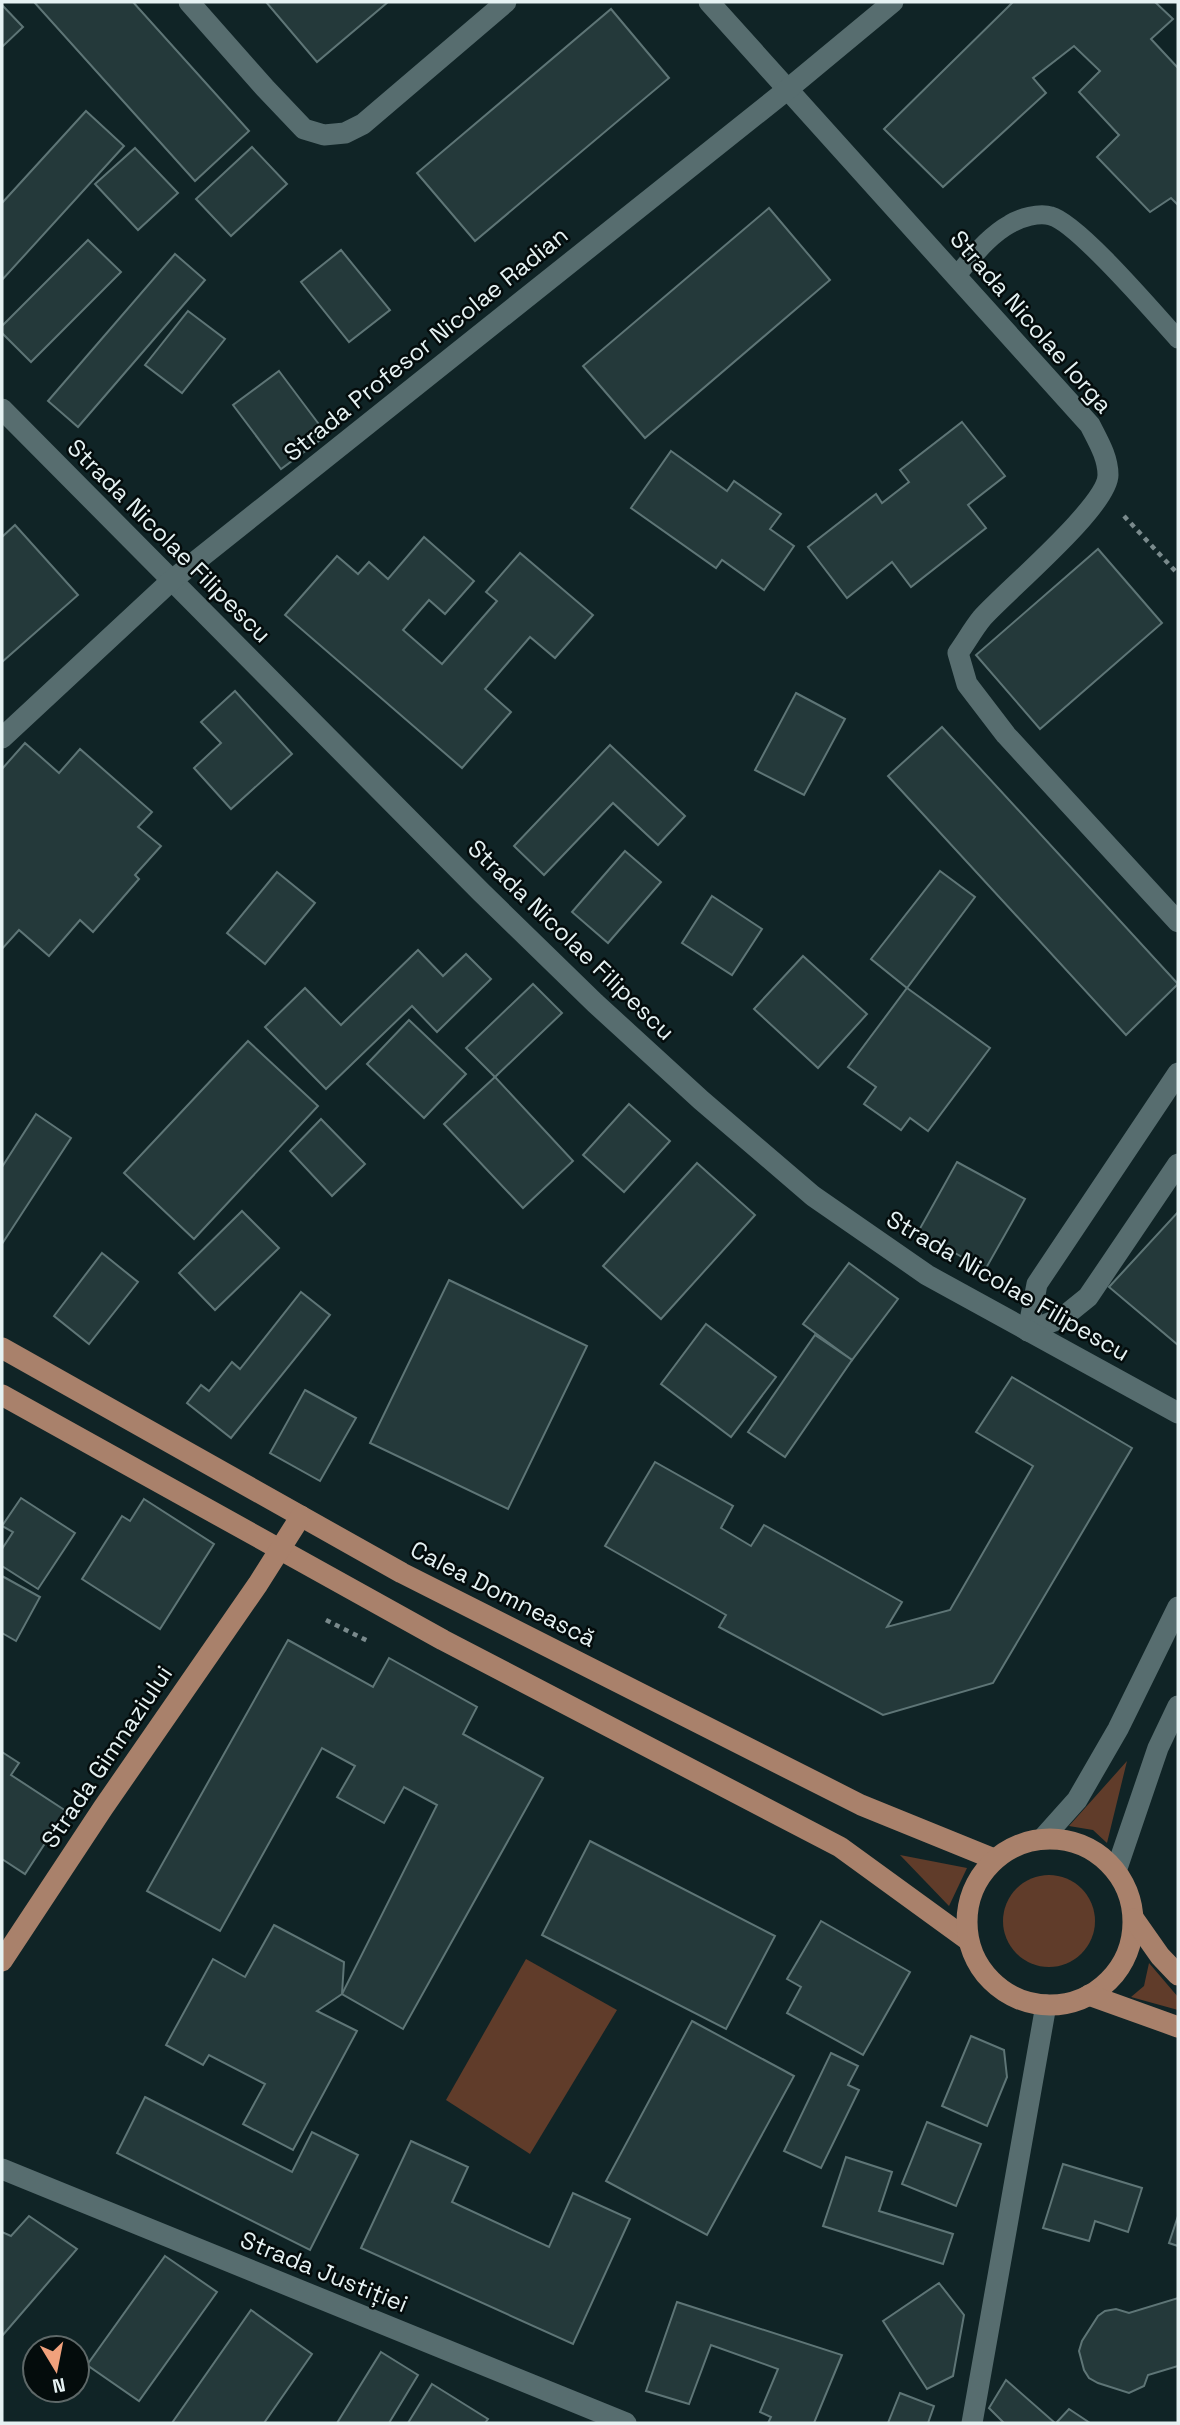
<svg xmlns="http://www.w3.org/2000/svg" width="1180" height="2425" font-family="'Space Grotesk',sans-serif">
	<rect width="100%" height="100%" fill="#102426"/>
	<g fill="#603c2a">
		<path d="M 1127,1761 L 1107,1843 L 1093,1830 L 1069,1826 Z"/>
		<path d="M 900,1855 L 967,1868 L 949,1906 Z"/>
		<circle cx="1049" cy="1921" r="46"/>
		<path d="M 526,1959 L 617,2010 L 530,2154 L 446,2100 Z"/>
		<path d="M 1149,1963 L 1178,1997 L 1178,2010 L 1131,1997 L 1144,1986 Z"/>
	</g>
	<g fill="#24393a" stroke="#5e7576" stroke-width="2">
		<path d="M 34,2 L 133,2 L 249,131 L 195,181 Z"/>
		<path d="M 266,2 L 388,2 L 317,62 Z"/>
		<path d="M 1013,2 L 1155,2 L 1173,19 L 1151,39 L 1178,68 L 1178,205 L 1171,198 L 1150,212 L 1097,157 L 1119,135 L 1079,92 L 1100,71 L 1074,46 L 1033,78 L 1046,93 L 943,187 L 884,129 Z"/>
		<path d="M 2,5 L 23,27 L 2,47 Z"/>
		<path d="M 611,9 L 669,78 L 475,241 L 417,173 Z"/>
		<path d="M 86,111 L 124,146 L 2,280 L 2,203 Z"/>
		<path d="M 252,147 L 287,184 L 231,236 L 196,199 Z"/>
		<path d="M 135,148 L 178,193 L 138,230 L 95,184 Z"/>
		<path d="M 769,208 L 830,280 L 645,438 L 583,366 Z"/>
		<path d="M 88,240 L 121,272 L 31,362 L 2,333 L 2,326 Z"/>
		<path d="M 341,250 L 390,310 L 349,342 L 301,282 Z"/>
		<path d="M 175,254 L 205,280 L 78,427 L 48,401 Z"/>
		<path d="M 188,311 L 225,339 L 182,393 L 145,365 Z"/>
		<path d="M 279,371 L 327,435 L 281,469 L 233,405 Z"/>
		<path d="M 962,422 L 1005,476 L 968,505 L 986,528 L 911,587 L 892,562 L 847,598 L 808,547 L 876,494 L 882,503 L 909,482 L 900,470 Z"/>
		<path d="M 671,451 L 727,491 L 734,481 L 781,514 L 770,529 L 794,546 L 764,590 L 722,560 L 716,568 L 631,508 Z"/>
		<path d="M 15,525 L 78,595 L 2,662 L 2,537 Z"/>
		<path d="M 424,537 L 474,581 L 445,614 L 429,600 L 403,630 L 442,664 L 497,601 L 486,592 L 520,553 L 593,615 L 555,658 L 530,637 L 485,689 L 511,712 L 462,768 L 285,615 L 337,556 L 358,574 L 369,562 L 388,579 Z"/>
		<path d="M 1098,549 L 1162,623 L 1040,729 L 976,655 Z"/>
		<path d="M 235,691 L 292,754 L 231,809 L 194,768 L 221,743 L 201,722 Z"/>
		<path d="M 796,693 L 845,719 L 804,795 L 755,770 Z"/>
		<path d="M 942,727 L 1178,984 L 1126,1035 L 888,776 Z"/>
		<path d="M 25,743 L 59,773 L 80,749 L 152,812 L 138,827 L 161,846 L 135,875 L 139,879 L 93,932 L 80,920 L 49,956 L 19,930 L 2,949 L 2,769 Z"/>
		<path d="M 610,745 L 685,816 L 658,845 L 613,803 L 544,875 L 514,846 Z"/>
		<path d="M 625,851 L 661,882 L 608,943 L 572,912 Z"/>
		<path d="M 940,871 L 975,897 L 907,988 L 871,959 Z"/>
		<path d="M 277,872 L 315,903 L 265,964 L 227,933 Z"/>
		<path d="M 712,896 L 762,929 L 732,975 L 682,943 Z"/>
		<path d="M 418,950 L 443,976 L 466,954 L 491,979 L 437,1032 L 412,1006 L 326,1089 L 265,1027 L 305,988 L 341,1025 Z"/>
		<path d="M 803,956 L 867,1014 L 818,1068 L 754,1009 Z"/>
		<path d="M 533,984 L 562,1013 L 495,1077 L 466,1048 Z"/>
		<path d="M 907,988 L 990,1048 L 928,1131 L 910,1118 L 901,1130 L 864,1104 L 876,1087 L 848,1067 Z"/>
		<path d="M 409,1020 L 466,1074 L 424,1118 L 367,1064 Z"/>
		<path d="M 248,1041 L 318,1106 L 194,1239 L 124,1173 Z"/>
		<path d="M 495,1077 L 573,1161 L 523,1208 L 444,1124 Z"/>
		<path d="M 629,1104 L 670,1141 L 624,1192 L 583,1155 Z"/>
		<path d="M 36,1114 L 71,1138 L 2,1244 L 2,1167 Z"/>
		<path d="M 321,1119 L 365,1164 L 332,1196 L 290,1151 Z"/>
		<path d="M 957,1162 L 1025,1199 L 985,1270 L 918,1232 Z"/>
		<path d="M 697,1163 L 755,1215 L 661,1319 L 603,1266 Z"/>
		<path d="M 242,1211 L 279,1248 L 215,1310 L 179,1273 Z"/>
		<path d="M 1178,1212 L 1178,1345 L 1109,1287 Z"/>
		<path d="M 102,1253 L 138,1282 L 89,1344 L 54,1316 Z"/>
		<path d="M 849,1263 L 898,1299 L 852,1360 L 803,1324 Z"/>
		<path d="M 449,1280 L 587,1346 L 508,1509 L 370,1443 Z"/>
		<path d="M 301,1292 L 330,1315 L 231,1438 L 187,1403 L 201,1385 L 209,1391 L 232,1362 L 240,1369 Z"/>
		<path d="M 706,1324 L 776,1377 L 731,1437 L 661,1384 Z"/>
		<path d="M 815,1335 L 852,1360 L 785,1457 L 748,1432 Z"/>
		<path d="M 1012,1377 L 1132,1448 L 993,1683 L 883,1715 L 719,1627 L 726,1615 L 605,1546 L 655,1462 L 733,1506 L 721,1528 L 751,1546 L 764,1525 L 902,1602 L 887,1627 L 950,1610 L 1033,1466 L 976,1432 Z"/>
		<path d="M 305,1390 L 356,1418 L 320,1481 L 270,1453 Z"/>
		<path d="M 21,1498 L 75,1533 L 38,1589 L 2,1566 L 2,1549 L 13,1532 L 2,1526 Z"/>
		<path d="M 144,1499 L 214,1544 L 160,1629 L 82,1579 L 122,1516 L 130,1521 Z"/>
		<path d="M 2,1576 L 40,1597 L 16,1641 L 2,1633 Z"/>
		<path d="M 288,1640 L 373,1687 L 389,1658 L 477,1707 L 463,1734 L 543,1778 L 403,2029 L 342,1994 L 437,1805 L 404,1787 L 384,1823 L 337,1797 L 355,1766 L 322,1748 L 220,1931 L 147,1891 Z"/>
		<path d="M 2,1752 L 19,1763 L 11,1775 L 66,1811 L 25,1874 L 2,1859 Z"/>
		<path d="M 590,1841 L 775,1936 L 726,2029 L 542,1935 Z"/>
		<path d="M 821,1921 L 910,1972 L 863,2055 L 787,2013 L 801,1987 L 787,1979 Z"/>
		<path d="M 274,1925 L 344,1962 L 342,1994 L 317,2011 L 357,2031 L 293,2150 L 243,2124 L 265,2084 L 209,2055 L 203,2065 L 166,2045 L 213,1959 L 245,1977 Z"/>
		<path d="M 692,2021 L 794,2076 L 707,2235 L 606,2181 Z"/>
		<path d="M 971,2036 L 1004,2050 L 1007,2077 L 987,2126 L 942,2106 Z"/>
		<path d="M 831,2053 L 858,2066 L 848,2085 L 859,2090 L 821,2168 L 784,2151 Z"/>
		<path d="M 145,2097 L 292,2172 L 312,2132 L 358,2155 L 310,2250 L 117,2153 Z"/>
		<path d="M 927,2122 L 981,2144 L 956,2206 L 902,2184 Z"/>
		<path d="M 411,2141 L 468,2167 L 452,2202 L 549,2247 L 573,2193 L 630,2219 L 573,2344 L 361,2248 Z"/>
		<path d="M 846,2157 L 892,2172 L 879,2211 L 953,2234 L 943,2264 L 823,2226 Z"/>
		<path d="M 1063,2164 L 1142,2188 L 1128,2232 L 1095,2221 L 1089,2241 L 1043,2228 Z"/>
		<path d="M 29,2216 L 77,2249 L 2,2336 L 2,2232 L 11,2236 Z"/>
		<path d="M 1178,2216 L 1178,2246 L 1169,2243 Z"/>
		<path d="M 165,2256 L 217,2292 L 139,2401 L 87,2365 Z"/>
		<path d="M 939,2283 L 964,2315 L 953,2376 L 927,2389 L 883,2321 Z"/>
		<path d="M 1178,2298 L 1178,2366 L 1148,2375 L 1144,2386 L 1129,2393 L 1098,2383 L 1089,2378 L 1084,2370 L 1079,2351 L 1082,2341 L 1098,2316 L 1105,2311 L 1116,2309 L 1129,2313 Z"/>
		<path d="M 677,2302 L 842,2355 L 814,2423 L 768,2423 L 771,2417 L 760,2412 L 778,2369 L 711,2345 L 689,2404 L 646,2391 Z"/>
		<path d="M 251,2310 L 312,2354 L 264,2423 L 172,2423 Z"/>
		<path d="M 381,2352 L 418,2375 L 389,2423 L 337,2423 Z"/>
		<path d="M 1006,2380 L 1055,2423 L 1004,2423 L 989,2408 Z"/>
		<path d="M 432,2384 L 488,2419 L 485,2423 L 408,2423 Z"/>
		<path d="M 900,2393 L 934,2406 L 928,2423 L 888,2423 Z"/>
		<path d="M 1069,2409 L 1090,2423 L 1056,2423 Z"/>
	</g>
	<g fill="none" stroke-linecap="round" stroke-linejoin="round">
		<g stroke="#7a8a8c" stroke-width="4.5" stroke-dasharray="5 5" stroke-linecap="butt">
			<path d="M 1124,516 L 1178,574"/>
			<path d="M 326,1620 L 368,1641"/>
		</g>
		<path stroke="#576d6f" stroke-width="19" d="M 956,276 C 972,258 988,236 1010,224 C 1020,218 1039,212 1051,216 C 1078,223 1156,315 1178,339"/>
		<g stroke="#576d6f" stroke-width="21">
			<path d="M 189,2 L 265,88 L 304,129 L 324,135 L 345,133 L 363,124 L 506,2"/>
			<path d="M 709,2 L 1090,425 C 1098,441 1108,457 1108,475 C 1108,506 1006,591 982,618 C 973,629 966,642 958,653 L 967,684 L 1006,735 L 1178,922"/>
			<path d="M 1028,1331 L 1037,1284 L 1178,1073"/>
			<path d="M 1028,1331 L 1062,1318 L 1088,1297 L 1178,1164"/>
			<path d="M 2,2169 L 626,2423"/>
			<path d="M 972,2423 L 1046,2005"/>
		</g>
		<g stroke="#576d6f" stroke-width="21">
			<path d="M 2,409 L 481,892 L 595,1003 L 701,1100 L 813,1196 L 927,1275 L 1178,1413"/>
			<path d="M 2,738 L 171,581 L 788,89 L 893,2"/>
		</g>
		<g stroke="#576d6f" stroke-width="21">
			<path d="M 1043,1838 L 1077,1800 L 1118,1729 L 1178,1607"/>
			<path d="M 1116,1871 L 1158,1748 L 1178,1706"/>
		</g>
		<g stroke="#a9816b" stroke-width="21">
			<path d="M 2,1348 L 402,1573 L 861,1805 L 994,1859"/>
			<path d="M 2,1395 L 443,1640 L 840,1847 L 968,1940"/>
			<circle cx="1050" cy="1922" r="83"/>
			<path d="M 1134,1919 L 1160,1956 L 1178,1975"/>
			<path d="M 2,1961 L 103,1808 L 258,1584 L 301,1516"/>
			<path d="M 1089,1995 L 1178,2027"/>
		</g>
	</g>
	<g text-anchor="middle" stroke-width="5" stroke-linejoin="round" paint-order="stroke">
		<g font-size="24" fill="#e6f2f3" stroke="#040c0c">
			<text transform="translate(1031 322) rotate(49)" y="8">Strada Nicolae Iorga</text>
			<text transform="translate(426 344) rotate(-39)" y="8">Strada Profesor Nicolae Radian</text>
			<text transform="translate(169 541) rotate(45)" y="8">Strada Nicolae Filipescu</text>
			<text transform="translate(571 940) rotate(44)" y="8">Strada Nicolae Filipescu</text>
			<text transform="translate(1008 1286) rotate(30)" y="8">Strada Nicolae Filipescu</text>
			<text transform="translate(503 1594) rotate(27)" y="8">Calea Domnească</text>
			<text transform="translate(107 1757) rotate(-56)" y="8">Strada Gimnaziului</text>
			<text transform="translate(324 2272) rotate(22)" y="8">Strada Justiției</text>
		</g>
	</g>
	<rect width="1180" height="2425" fill="none" stroke="#e6f2f3" stroke-width="7"/>
	<g transform="translate(56 2369) rotate(170)"><circle r="33" fill="#040c0c" stroke="#5e6868" stroke-width="2"/>
	<path d="M0-5L12 26L0 18L-12 26Z" fill="#f1a17c"/>
	<text y="-10" font-size="19" font-weight="bold" text-anchor="middle" fill="#e6f2f3">N</text>
	</g>
</svg>
